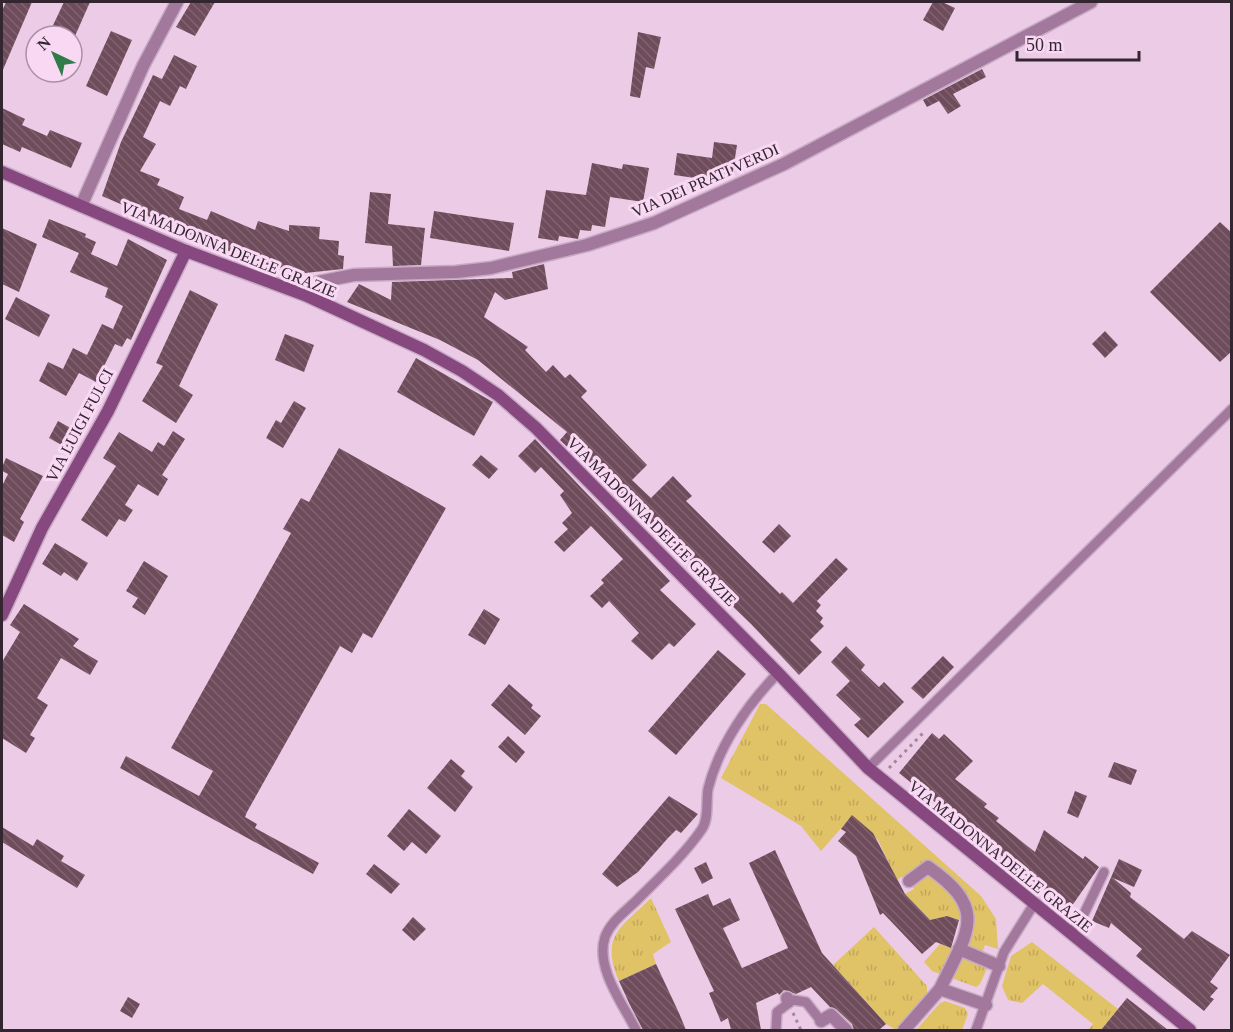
<svg xmlns="http://www.w3.org/2000/svg" width="1233" height="1032" font-family="'Times New Roman',serif">
	<defs>
		<pattern id="grass-tufts" width="24" height="20" patternUnits="userSpaceOnUse" patternTransform="scale(1.5)"><rect width="24" height="20" fill="#e0c267"/><path d="M3 7l-1-3M5 7V3M7 7l1-3M15 17l-1-3M17 17v-4M19 17l1-3" fill="none" stroke="#c1a75a"/></pattern>
		<pattern id="building-back-hatch" width="6" height="6" patternUnits="userSpaceOnUse" patternTransform="scale(1.5)"><rect width="6" height="6" fill="#6f4c5b"/><path d="M-1 5l2 2M0 0l6 6M5-1l2 2" fill="none" stroke="#80636f"/></pattern>
	</defs>
	<rect width="100%" height="100%" fill="#eccbe7"/>
	<g fill="url(#grass-tufts)">
		<path d="M 760,704 L 766,704 L 981,896 L 996,919 L 998,949 L 985,945 L 981,956 L 991,959 L 980,984 L 976,987 L 932,971 L 924,962 L 940,944 L 955,949 L 964,921 L 947,916 L 930,920 L 905,894 L 914,889 L 905,875 L 897,880 L 878,840 L 852,816 L 821,851 L 801,826 L 721,778 Z"/>
		<path d="M 651,898 L 671,942 L 653,954 L 656,964 L 619,981 C 600,935 621,928 651,898 Z"/>
		<path d="M 874,927 L 927,986 L 927,994 L 896,1030 L 886,1024 L 833,965 Z"/>
		<path d="M 1032,942 L 1118,1009 L 1101,1030 L 1088,1030 L 1093,1024 L 1043,984 L 1022,1003 L 1008,1000 L 1002,986 L 1011,956 Z"/>
		<path d="M 945,1001 L 965,1008 L 968,1014 L 962,1030 L 916,1030 L 940,1003 Z"/>
	</g>
	<g fill="url(#building-back-hatch)">
		<path d="M 6,2 L 32,2 L 2,72 L 2,11 Z"/>
		<path d="M 64,2 L 90,2 L 75,36 L 48,36 Z"/>
		<path d="M 191,2 L 215,2 L 195,36 L 176,27 Z"/>
		<path d="M 933,2 L 942,2 L 955,8 L 943,31 L 923,20 Z"/>
		<path d="M 111,31 L 132,40 L 107,96 L 86,86 Z"/>
		<path d="M 638,32 L 661,37 L 654,69 L 646,67 L 640,98 L 630,96 Z"/>
		<path d="M 174,55 L 197,66 L 186,89 L 180,86 L 170,106 L 160,101 L 143,137 L 156,144 L 140,171 L 160,179 L 157,185 L 184,197 L 179,209 L 207,220 L 211,211 L 255,230 L 258,221 L 289,231 L 289,225 L 320,227 L 319,239 L 339,241 L 338,255 L 344,256 L 343,269 L 305,273 L 304,271 L 263,266 L 102,196 L 121,142 L 153,75 L 162,79 Z"/>
		<path d="M 982,69 L 986,77 L 953,94 L 961,106 L 948,114 L 939,101 L 927,107 L 923,100 Z"/>
		<path d="M 2,108 L 25,119 L 22,125 L 47,136 L 50,130 L 82,143 L 71,168 L 22,147 L 20,152 L 2,144 Z"/>
		<path d="M 714,142 L 737,145 L 732,177 L 709,174 L 709,180 L 674,175 L 677,153 L 712,158 Z"/>
		<path d="M 592,163 L 622,169 L 623,164 L 649,168 L 643,202 L 610,197 L 605,227 L 592,225 L 591,231 L 580,230 L 578,239 L 559,236 L 558,241 L 538,238 L 546,190 L 586,195 Z"/>
		<path d="M 370,192 L 391,194 L 388,224 L 425,228 L 421,265 L 393,266 L 392,246 L 365,243 Z"/>
		<path d="M 434,211 L 514,223 L 509,251 L 430,238 Z"/>
		<path d="M 49,219 L 86,234 L 85,237 L 96,242 L 91,254 L 117,266 L 128,239 L 167,260 L 131,340 L 127,338 L 122,347 L 115,344 L 96,382 L 79,373 L 66,396 L 39,381 L 48,362 L 63,369 L 73,348 L 87,355 L 102,324 L 113,329 L 123,306 L 105,297 L 108,288 L 70,272 L 79,253 L 42,237 Z"/>
		<path d="M 1220,222 L 1232,233 L 1232,351 L 1220,362 L 1150,292 Z"/>
		<path d="M 2,228 L 37,244 L 19,292 L 2,284 Z"/>
		<path d="M 544,264 L 548,289 L 505,300 L 495,292 L 484,317 L 528,347 L 525,350 L 546,372 L 553,365 L 565,378 L 570,374 L 587,391 L 581,397 L 647,465 L 632,480 L 651,498 L 673,476 L 692,496 L 686,501 L 780,594 L 782,592 L 793,603 L 836,558 L 848,569 L 817,601 L 821,605 L 816,611 L 823,618 L 820,622 L 824,626 L 810,640 L 822,652 L 799,675 L 751,624 L 560,440 L 567,432 L 478,360 L 440,340 L 347,302 L 359,284 L 391,300 L 392,282 L 513,278 L 512,272 Z"/>
		<path d="M 190,290 L 218,304 L 179,386 L 193,395 L 176,423 L 142,401 L 163,366 L 156,363 Z"/>
		<path d="M 16,297 L 50,315 L 39,337 L 5,319 Z"/>
		<path d="M 1105,331 L 1118,345 L 1105,358 L 1092,344 Z"/>
		<path d="M 285,334 L 314,345 L 304,372 L 275,360 Z"/>
		<path d="M 416,358 L 493,402 L 474,436 L 397,392 Z"/>
		<path d="M 294,401 L 306,408 L 283,448 L 266,438 L 276,420 L 281,423 Z"/>
		<path d="M 58,421 L 76,431 L 67,448 L 49,438 Z"/>
		<path d="M 173,431 L 185,439 L 162,475 L 168,479 L 158,496 L 138,484 L 125,505 L 133,510 L 125,522 L 119,519 L 107,537 L 81,520 L 116,466 L 103,458 L 119,432 L 152,452 L 158,442 L 164,446 Z"/>
		<path d="M 535,439 L 670,581 L 660,590 L 696,624 L 674,647 L 669,643 L 652,660 L 631,641 L 639,633 L 609,601 L 602,608 L 590,596 L 604,583 L 601,580 L 623,559 L 591,526 L 564,552 L 554,542 L 568,529 L 562,523 L 572,513 L 560,495 L 564,491 L 541,467 L 535,473 L 518,456 Z"/>
		<path d="M 339,448 L 446,508 L 372,638 L 363,633 L 352,653 L 340,646 L 247,812 L 245,817 L 257,824 L 255,828 L 319,863 L 313,874 L 120,768 L 126,756 L 199,796 L 213,771 L 171,748 L 291,533 L 283,529 L 301,498 L 309,502 Z"/>
		<path d="M 481,455 L 498,469 L 489,479 L 472,465 Z"/>
		<path d="M 6,458 L 43,476 L 20,519 L 24,522 L 14,542 L 2,535 L 2,486 L 8,474 L 2,471 L 2,467 Z"/>
		<path d="M 779,524 L 791,536 L 774,553 L 762,542 Z"/>
		<path d="M 55,543 L 88,563 L 77,581 L 64,572 L 61,576 L 42,564 Z"/>
		<path d="M 144,561 L 168,576 L 145,615 L 132,607 L 138,598 L 126,591 Z"/>
		<path d="M 24,604 L 79,639 L 73,646 L 98,661 L 90,675 L 61,658 L 37,698 L 48,705 L 30,735 L 35,738 L 26,753 L 2,738 L 2,662 L 20,632 L 10,625 Z"/>
		<path d="M 484,609 L 500,619 L 485,645 L 468,635 Z"/>
		<path d="M 846,646 L 865,665 L 861,670 L 879,687 L 884,682 L 904,702 L 868,738 L 854,725 L 861,719 L 836,695 L 850,681 L 831,662 Z"/>
		<path d="M 718,650 L 746,674 L 676,755 L 648,731 Z"/>
		<path d="M 943,656 L 954,667 L 923,699 L 911,688 Z"/>
		<path d="M 509,684 L 533,705 L 531,708 L 541,716 L 525,735 L 491,705 Z"/>
		<path d="M 932,733 L 939,739 L 944,734 L 973,761 L 955,779 L 987,804 L 984,807 L 999,818 L 996,821 L 1035,852 L 1044,830 L 1083,859 L 1085,856 L 1099,867 L 1069,910 L 899,773 Z"/>
		<path d="M 508,736 L 525,752 L 516,763 L 498,747 Z"/>
		<path d="M 451,759 L 465,771 L 461,776 L 473,787 L 455,812 L 427,788 Z"/>
		<path d="M 1114,762 L 1137,770 L 1131,785 L 1108,777 Z"/>
		<path d="M 1075,791 L 1087,796 L 1078,818 L 1067,813 Z"/>
		<path d="M 669,796 L 698,814 L 681,833 L 676,830 L 668,838 L 638,872 L 617,887 L 602,874 Z"/>
		<path d="M 409,809 L 441,836 L 426,854 L 412,842 L 404,851 L 387,836 Z"/>
		<path d="M 852,815 L 873,833 L 905,894 L 930,920 L 947,916 L 959,920 L 951,948 L 936,942 L 922,954 L 883,913 L 880,915 L 856,856 L 838,841 L 846,832 L 841,829 Z"/>
		<path d="M 2,827 L 33,846 L 37,839 L 64,856 L 61,861 L 85,875 L 77,888 L 2,842 Z"/>
		<path d="M 775,850 L 822,953 L 886,1024 L 879,1030 L 854,1030 L 852,1024 L 836,1009 L 830,1007 L 811,987 L 796,994 L 784,990 L 779,995 L 778,993 L 756,1003 L 761,1030 L 731,1030 L 728,1018 L 721,1022 L 709,993 L 714,991 L 675,909 L 708,894 L 713,906 L 730,898 L 740,920 L 723,928 L 742,968 L 788,948 L 749,863 Z"/>
		<path d="M 1119,859 L 1142,870 L 1134,887 L 1113,878 L 1131,893 L 1130,897 L 1184,939 L 1192,931 L 1230,955 L 1210,982 L 1218,988 L 1210,997 L 1214,999 L 1204,1011 L 1136,956 L 1142,949 L 1111,923 L 1109,928 L 1092,921 Z"/>
		<path d="M 706,862 L 713,878 L 702,884 L 694,868 Z"/>
		<path d="M 374,864 L 400,884 L 391,894 L 366,874 Z"/>
		<path d="M 413,917 L 426,929 L 414,941 L 402,930 Z"/>
		<path d="M 656,964 L 679,1013 L 686,1030 L 643,1030 L 629,1003 L 619,981 Z"/>
		<path d="M 128,997 L 140,1004 L 132,1018 L 120,1011 Z"/>
		<path d="M 1127,998 L 1168,1030 L 1101,1030 Z"/>
	</g>
	<g fill="none" stroke-linecap="round" stroke-linejoin="round">
		<defs>
			<g id="lane">
				<path d="M 868,768 L 1232,409"/>
				<path d="M 1070,933 L 1082,918 L 1104,872"/>
				<path d="M 636,1030 C 623,1004 595,968 605,937 C 611,921 626,911 637,900 C 659,878 685,854 702,829 C 709,819 706,800 708,789 C 719,745 748,704 778,673"/>
				<path d="M 776,1030 L 777,1012 L 793,1000 L 806,1002 L 821,1021"/>
				<path d="M 976,1030 L 1004,952 L 1034,904"/>
			</g>
			<g id="street">
				<path d="M 81,206 L 143,66 L 177,2"/>
				<path d="M 305,295 L 318,282 L 354,275 L 456,272 L 491,268 L 587,245 L 654,223 L 784,164 L 1091,2"/>
				<path d="M 909,881 L 928,867 C 990,910 967,932 940,989"/>
				<path d="M 959,949 L 999,966"/>
				<path d="M 787,998 L 788,1002"/>
				<path d="M 821,1021 L 831,1015 L 846,1030"/>
				<path d="M 904,1030 L 940,989 L 986,1005"/>
			</g>
			<g id="secondary">
				<path d="M 2,172 L 186,251 L 305,295 L 424,350 L 462,371 L 498,395 L 536,428 L 778,673 L 868,768 L 1190,1030"/>
				<path d="M 2,615 L 42,528 L 108,411 L 186,251"/>
			</g>
		</defs>
		<use href="#lane" stroke="#c7aac3" stroke-width="12"/>
		<use href="#street" stroke="#c7aac3" stroke-width="15"/>
		<use href="#secondary" stroke="#c7aac3" stroke-width="15"/>
		<g stroke="#a0879c" stroke-width="3" stroke-dasharray="3 4.5" stroke-linecap="butt">
			<path d="M 889,768 L 924,732"/>
			<path d="M 793,1013 L 801,1030"/>
		</g>
		<use href="#lane" stroke="#a3789d" stroke-width="9"/>
		<use href="#street" stroke="#a3789d" stroke-width="12"/>
		<use href="#secondary" stroke="#874880" stroke-width="12"/>
	</g>
	<g text-anchor="middle" stroke-width="6" stroke-linejoin="round" paint-order="stroke">
		<g font-size="16" fill="#332631" stroke="#f9d8f4">
			<text transform="translate(705 180) rotate(-24)" y="6">VIA DEI PRATI VERDI</text>
			<text transform="translate(229 249) rotate(22)" y="6">VIA MADONNA DELLE GRAZIE</text>
			<text transform="translate(79 425) rotate(-62)" y="6">VIA LUIGI FULCI</text>
			<text transform="translate(652 521) rotate(45)" y="6">VIA MADONNA DELLE GRAZIE</text>
			<text transform="translate(1001 856) rotate(39)" y="6">VIA MADONNA DELLE GRAZIE</text>
		</g>
	</g>
	<rect width="1233" height="1032" fill="none" stroke="#332631" stroke-width="6"/>
	<g transform="translate(54 54) rotate(316)"><circle r="28" fill="#f9d8f4" stroke="#aa91a6" stroke-width="1.5"/>
	<path d="M0-4.5L10 22L0 15L-10 22Z" fill="#317b49"/>
	<text y="-9" font-size="16" font-weight="bold" text-anchor="middle" fill="#332631">N</text>
	</g>
	<path d="M1017 51v9h122v-9" fill="none" stroke="#332631" stroke-width="3"/>
	<text x="1026" y="51" font-size="18" fill="#332631" stroke="#f9d8f4" stroke-width="4.5" paint-order="stroke">50 m</text>
</svg>
